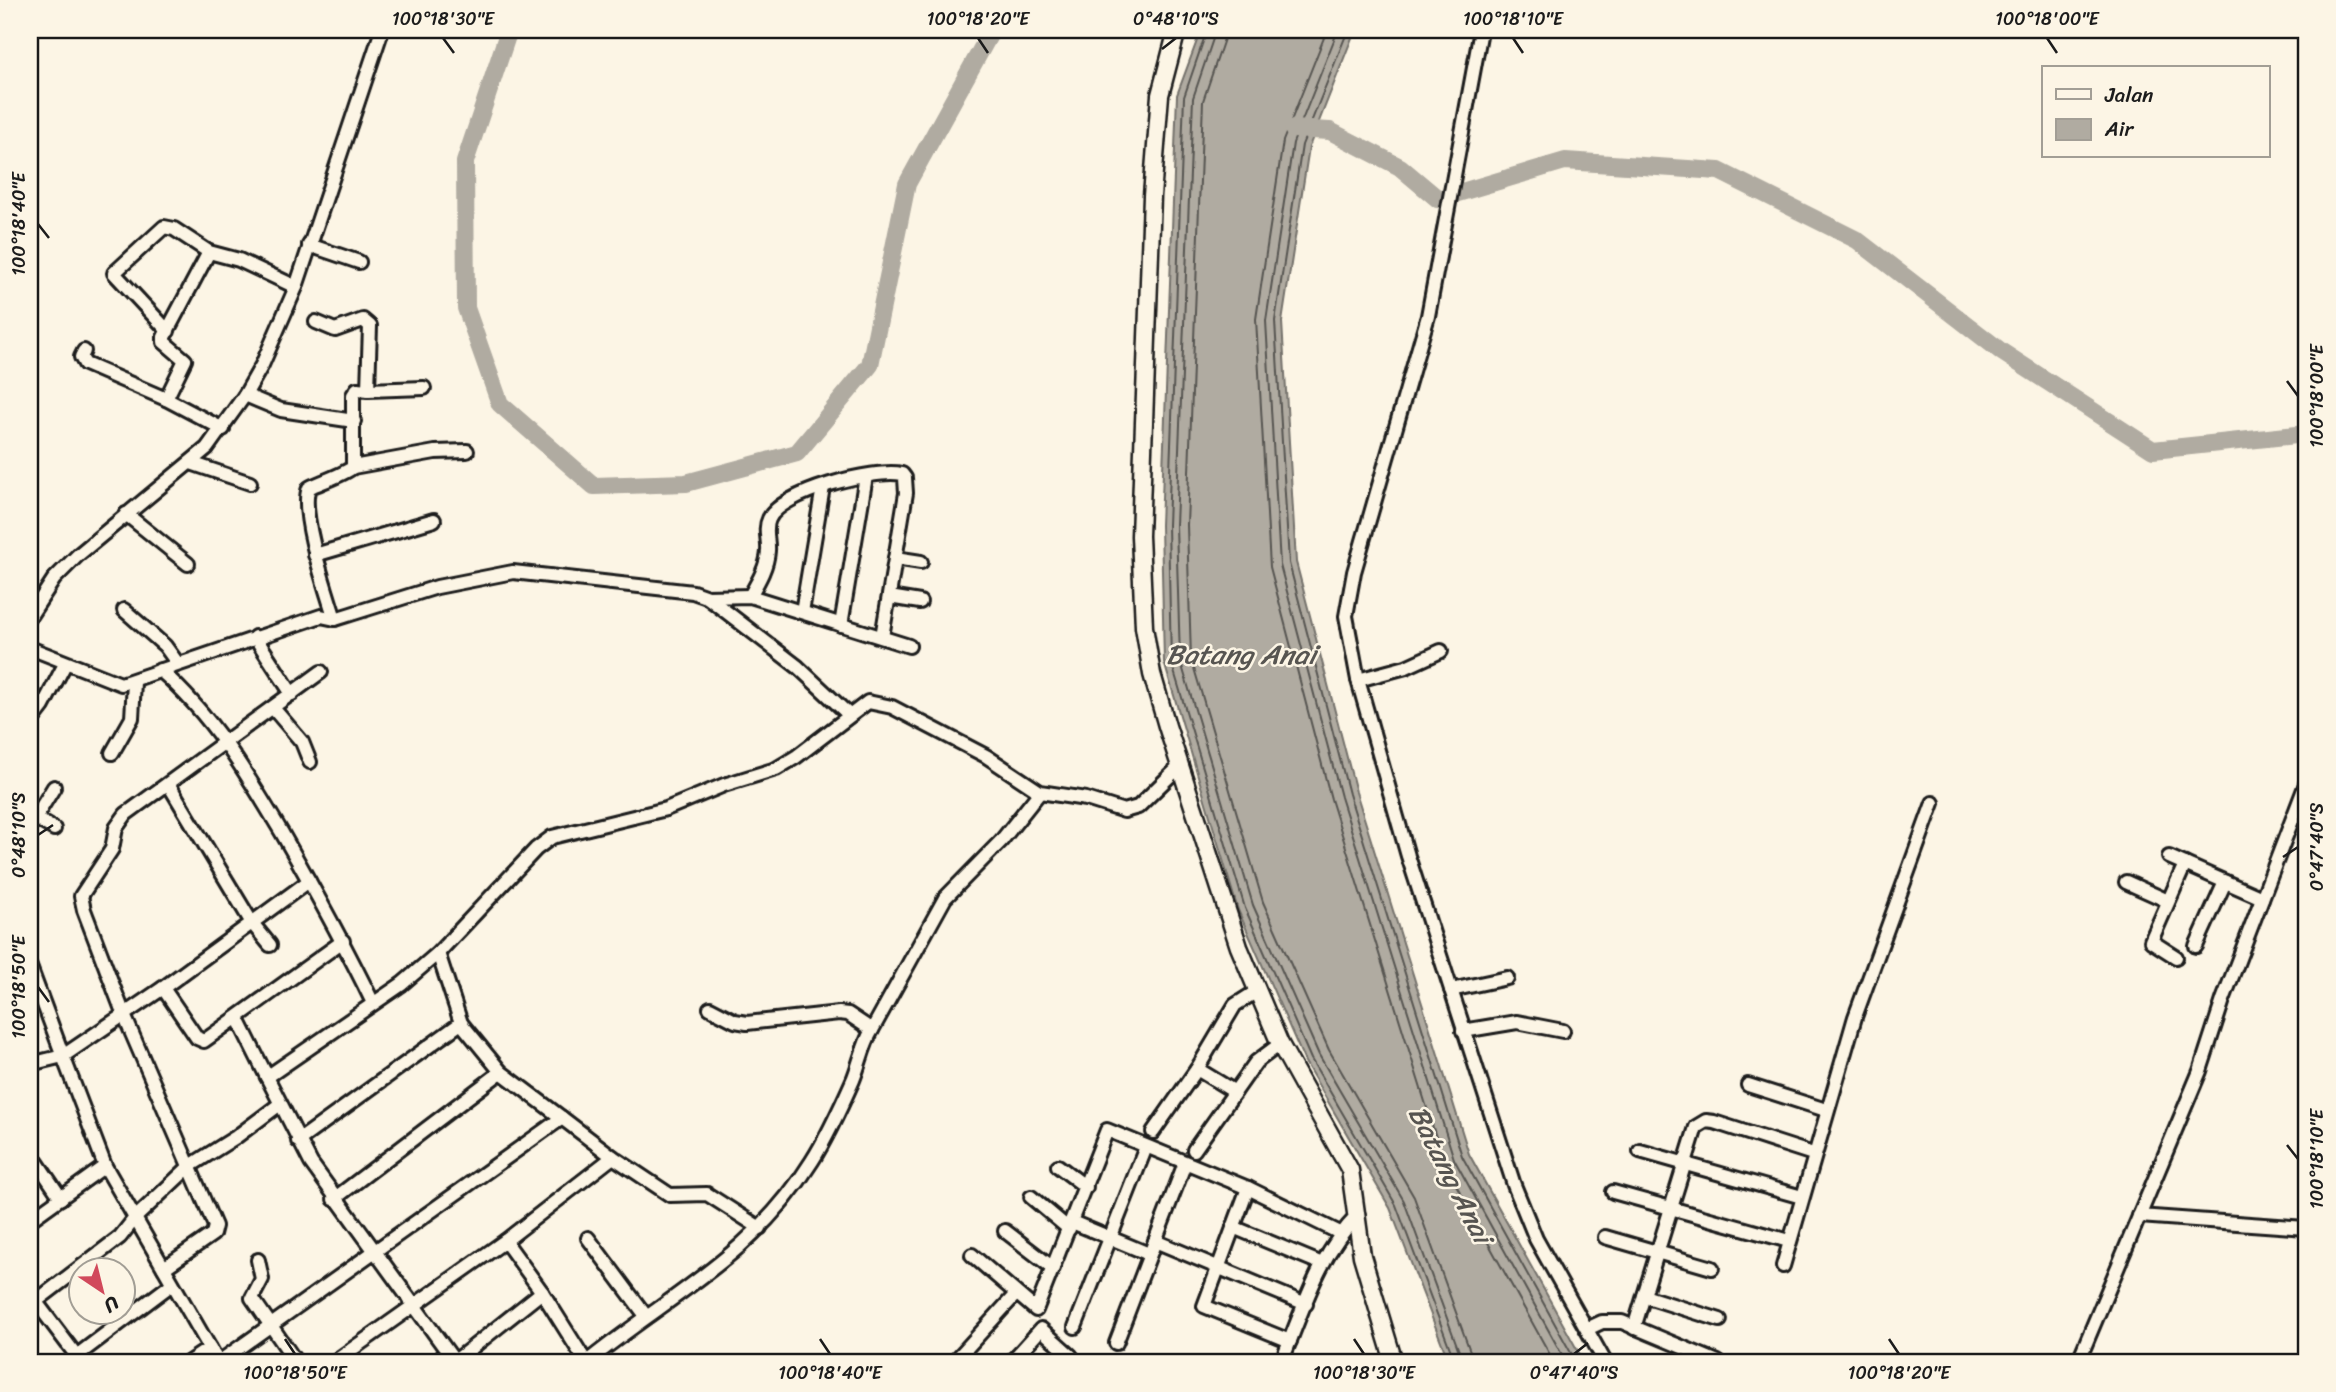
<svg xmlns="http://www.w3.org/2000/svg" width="2336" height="1392" font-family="Sriracha,sans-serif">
	<rect width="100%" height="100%" fill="#fcf5e5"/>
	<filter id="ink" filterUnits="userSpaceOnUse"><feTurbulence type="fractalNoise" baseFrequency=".0143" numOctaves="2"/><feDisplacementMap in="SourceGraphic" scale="14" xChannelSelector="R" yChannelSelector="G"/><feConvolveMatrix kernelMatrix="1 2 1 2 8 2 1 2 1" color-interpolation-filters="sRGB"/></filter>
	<g filter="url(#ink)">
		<path fill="#b0aba1" stroke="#75726c" stroke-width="2" d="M 1201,30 L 1355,30 L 1309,147 L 1282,322 L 1296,562 L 1356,792 L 1469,1154 L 1584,1362 L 1449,1362 L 1390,1208 L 1305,1062 L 1238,910 L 1164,662 L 1161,525 L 1177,95 Z"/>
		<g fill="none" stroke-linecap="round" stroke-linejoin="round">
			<g stroke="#575551" stroke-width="2">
				<path d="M 1207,30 L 1184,97 L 1168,525 L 1171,661 L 1245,908 L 1311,1059 L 1396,1205 L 1455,1362"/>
				<path d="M 1216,30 L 1193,98 L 1176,525 L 1180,659 L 1253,905 L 1319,1055 L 1404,1201 L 1463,1362"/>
				<path d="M 1227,30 L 1203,101 L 1187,525 L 1191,658 L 1263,902 L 1329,1050 L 1414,1197 L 1474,1362"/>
				<path d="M 1327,30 L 1283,141 L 1256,319 L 1270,567 L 1331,799 L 1444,1163 L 1554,1362"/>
				<path d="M 1338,30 L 1293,143 L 1266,321 L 1280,565 L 1341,797 L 1454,1159 L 1566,1362"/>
				<path d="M 1348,30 L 1302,145 L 1275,321 L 1289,563 L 1349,794 L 1462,1156 L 1576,1362"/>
			</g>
			<g stroke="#b0aba1" stroke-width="18">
				<path d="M 509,30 L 465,162 L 466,308 L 500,404 L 594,486 L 686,483 L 797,453 L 870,365 L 907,184 L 992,30"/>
				<path d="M 1293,129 L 1330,131 L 1400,167 L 1438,199 L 1565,161 L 1719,171 L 1857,240 L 2002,352 L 2153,450 L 2306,434"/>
			</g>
			<defs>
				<g id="street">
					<path d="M 1481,30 L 1428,316 L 1354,572 L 1346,616 L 1358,680 L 1408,856 L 1514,1185 L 1536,1239 L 1605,1362"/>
					<path d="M 309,245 L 359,262"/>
					<path d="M 209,252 L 164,337 L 164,342 L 185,360 L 166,399 L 223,429"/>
					<path d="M 316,322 L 335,330 L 363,320 L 370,326 L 368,390 L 357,389 L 353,395 L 353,467 C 344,475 310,486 309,488 C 299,512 327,593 335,619"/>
					<path d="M 168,331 L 114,273 L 164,227 L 174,229 L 209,252 L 239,260 L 296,287"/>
					<path d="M 84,351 L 81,357 L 85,364 L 166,399"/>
					<path d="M 368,390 L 424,388"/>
					<path d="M 245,395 L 281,410 L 354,421"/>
					<path d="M 191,463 L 250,483"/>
					<path d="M 353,467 L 435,452 L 467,451"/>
					<path d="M 126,514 L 188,564"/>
					<path d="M 315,555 L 434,520"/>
					<path d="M 895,558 L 921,562"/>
					<path d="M 750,596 C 758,582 767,567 768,551 C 769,541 764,529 769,519 C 781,492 874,468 902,474 L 905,478 L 906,493 L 882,637"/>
					<path d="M 707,597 L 750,596 L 909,646"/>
					<path d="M 889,597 L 920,602"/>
					<path d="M 124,610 L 165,646 L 178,664"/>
					<path d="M 802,612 L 823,487"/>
					<path d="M 30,616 L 54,579 L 78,555 L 207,448 L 245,395 L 262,365 L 296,287 L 382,30"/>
					<path d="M 841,625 L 866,476"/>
					<path d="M 255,637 L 292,694"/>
					<path d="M 30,648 L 121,684 L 321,616 L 335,619 L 437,587 L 513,572 L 693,592 L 707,597 L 798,667 L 848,714"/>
					<path d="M 160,670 C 212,715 247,774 282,833 C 314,889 345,945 373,1003"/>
					<path d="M 1358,680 L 1406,667 L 1441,651"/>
					<path d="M 273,708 L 302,742 L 310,762"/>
					<path d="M 30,723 L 43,706 L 65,664"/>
					<path d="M 112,753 L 132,718 L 134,682"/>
					<path d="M 169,785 L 252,923 L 270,945"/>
					<path d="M 30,815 L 54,829"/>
					<path d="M 35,818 L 54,787"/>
					<path d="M 2169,857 L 2262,898"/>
					<path d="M 2126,882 L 2168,901"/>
					<path d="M 2196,946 L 2225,882"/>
					<path d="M 438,953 L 461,1023"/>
					<path d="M 2176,957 L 2151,941 L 2185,864"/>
					<path d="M 30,967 L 63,1056 L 30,1064"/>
					<path d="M 163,988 L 197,1038 L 204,1041 L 343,941"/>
					<path d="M 1451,990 L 1507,978"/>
					<path d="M 238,1019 L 267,1077"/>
					<path d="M 872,1030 L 945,898 L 1001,841 L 1040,792"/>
					<path d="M 1463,1031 L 1517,1022 L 1563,1031"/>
					<path d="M 1748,1085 L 1826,1110"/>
					<path d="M 1235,1092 L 1197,1069 L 1235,1005 L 1257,991"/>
					<path d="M 1153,1132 L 1197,1069"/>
					<path d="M 298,1141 L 461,1023 L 501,1072 L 562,1118"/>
					<path d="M 1194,1150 L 1256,1062 L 1280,1044"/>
					<path d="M 1640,1151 L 1802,1197"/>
					<path d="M 30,1152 L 61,1198"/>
					<path d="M 1058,1166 L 1086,1187"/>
					<path d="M 1248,1188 L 1204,1306 L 1290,1341"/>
					<path d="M 1613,1192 L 1789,1241"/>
					<path d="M 1031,1197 L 1069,1229"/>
					<path d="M 334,1199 L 501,1072"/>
					<path d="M 2139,1216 L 2306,1228"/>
					<path d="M 30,1220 L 105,1166"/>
					<path d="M 1072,1222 L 1149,1254"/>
					<path d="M 1233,1227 L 1320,1263"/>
					<path d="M 1005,1231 L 1053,1268"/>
					<path d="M 1605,1237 L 1712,1268"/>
					<path d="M 588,1238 L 646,1316"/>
					<path d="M 1155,1241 L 1306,1304"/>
					<path d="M 972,1255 L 1036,1310 L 1107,1130 L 1248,1188 L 1340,1233"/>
					<path d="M 258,1260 L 262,1279 L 252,1298 L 296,1362"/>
					<path d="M 1783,1266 L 1855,1017 L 1933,803"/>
					<path d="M 164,1268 L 213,1234 L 215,1226 L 124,1015 L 84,910 L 81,896 L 112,849 L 116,828 L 126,814 L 321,672"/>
					<path d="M 30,1294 L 79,1359"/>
					<path d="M 1644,1296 L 1720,1320"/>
					<path d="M 35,1302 L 120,1237 L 135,1218 L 190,1166 L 236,1137 L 280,1104"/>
					<path d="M 1075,1327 L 1146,1147"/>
					<path d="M 1634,1328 L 1696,1127 L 1706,1121 L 1714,1122 L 1813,1154"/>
					<path d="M 1587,1329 L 1602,1322 L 1622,1322 L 1718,1362"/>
					<path d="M 1116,1343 L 1185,1163"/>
					<path d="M 1285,1353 C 1305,1304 1320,1253 1358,1215"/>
					<path d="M 74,1362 L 83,1351 L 172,1284"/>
					<path d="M 189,1362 L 210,1348"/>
					<path d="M 218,1362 L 105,1166 L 63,1056 L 163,988 L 309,881"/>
					<path d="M 219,1362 L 562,1118 L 613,1157"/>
					<path d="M 334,1362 L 505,1241"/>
					<path d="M 454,1362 L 542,1292"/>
					<path d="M 455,1362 L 311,1163 L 267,1077 L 402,984 L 438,953 L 536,849 L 552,837 L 666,809 L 724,785 L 776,769 L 796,757 L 868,702 L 892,707 L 986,756 L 1040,792 L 1086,799 L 1124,811 L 1138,807 L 1180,766"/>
					<path d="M 586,1362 L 542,1292 L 505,1241 L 613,1157 L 670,1195 L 707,1194 L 760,1228"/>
					<path d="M 587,1362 C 671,1294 753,1256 812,1161 C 828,1136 841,1107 853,1080 C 860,1063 863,1045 872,1030 L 848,1014 L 839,1013 L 747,1023 L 735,1021 L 710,1008"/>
					<path d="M 954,1362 L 1016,1294"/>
					<path d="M 1011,1362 L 1041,1329 L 1071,1356 L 1066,1362"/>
					<path d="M 2078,1362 L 2200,1071 L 2223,1000 L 2306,784"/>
				</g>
				<path id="secondary" d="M 1177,30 L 1160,95 L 1152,196 L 1140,536 L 1144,627 L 1152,674 L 1167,726 L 1239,947 L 1280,1044 L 1350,1170 L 1362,1256 L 1394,1362"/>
			</defs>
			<use href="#street" stroke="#1c1c1c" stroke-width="18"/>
			<use href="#secondary" stroke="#1c1c1c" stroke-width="21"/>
			<use href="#street" stroke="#fcf5e5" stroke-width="12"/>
			<use href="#secondary" stroke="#fcf5e5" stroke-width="16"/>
		</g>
	</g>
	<path fill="none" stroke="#1c1c1c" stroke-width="2.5" d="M 443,38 L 454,53M 978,38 L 988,53M 1513,38 L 1523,53M 2047,38 L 2057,53M 1162,49 L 1176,38M 38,224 L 49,238M 2287,381 L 2298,396M 38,835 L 53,825M 2283,857 L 2298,847M 38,987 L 49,1002M 2287,1145 L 2298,1159M 285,1339 L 295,1354M 820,1339 L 830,1354M 1354,1339 L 1364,1354M 1889,1339 L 1899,1354M 1574,1354 L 1588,1343"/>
	<g text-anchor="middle" stroke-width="5" stroke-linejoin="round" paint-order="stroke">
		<g font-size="28" font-style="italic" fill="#575551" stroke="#fcf5e5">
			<text x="1241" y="664">Batang Anai</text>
			<text transform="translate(1451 1174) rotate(63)" y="10">Batang Anai</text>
		</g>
	</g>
	<rect width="2336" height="1392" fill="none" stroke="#fcf5e5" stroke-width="77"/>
	<rect x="2042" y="66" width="228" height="91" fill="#fcf5e5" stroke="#a29e95" stroke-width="2"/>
	<rect x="2056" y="89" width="35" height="10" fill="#fcf5e5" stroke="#a29e95" stroke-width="2"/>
	<text x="2105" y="102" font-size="21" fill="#1c1c1c">Jalan</text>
	<rect x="2056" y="119" width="35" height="21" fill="#b0aba1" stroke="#a29e95" stroke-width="2"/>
	<text x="2105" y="136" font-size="21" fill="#1c1c1c">Air</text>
	<g transform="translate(102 1291) rotate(145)"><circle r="33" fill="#fcf5e5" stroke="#a29e95" stroke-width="2"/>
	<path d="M0-5L12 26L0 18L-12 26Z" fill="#d1495b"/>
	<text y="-10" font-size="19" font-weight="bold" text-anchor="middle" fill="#1c1c1c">U</text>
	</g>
	<rect x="38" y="38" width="2260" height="1316" fill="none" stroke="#1c1c1c" stroke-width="2.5"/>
	<g font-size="18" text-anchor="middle" fill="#1c1c1c">
		<text x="443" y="25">100°18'30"E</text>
		<text x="978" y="25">100°18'20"E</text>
		<text x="1176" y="25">0°48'10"S</text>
		<text x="1513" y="25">100°18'10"E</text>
		<text x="2047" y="25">100°18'00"E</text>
		<text transform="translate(19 224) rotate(-90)" y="6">100°18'40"E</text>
		<text transform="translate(2317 396) rotate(-90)" y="6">100°18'00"E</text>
		<text transform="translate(19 835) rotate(-90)" y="6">0°48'10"S</text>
		<text transform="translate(2317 847) rotate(-90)" y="6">0°47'40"S</text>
		<text transform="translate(19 987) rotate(-90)" y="6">100°18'50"E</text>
		<text transform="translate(2317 1159) rotate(-90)" y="6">100°18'10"E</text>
		<text x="295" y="1379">100°18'50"E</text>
		<text x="830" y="1379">100°18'40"E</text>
		<text x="1364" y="1379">100°18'30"E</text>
		<text x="1574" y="1379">0°47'40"S</text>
		<text x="1899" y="1379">100°18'20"E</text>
	</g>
</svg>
